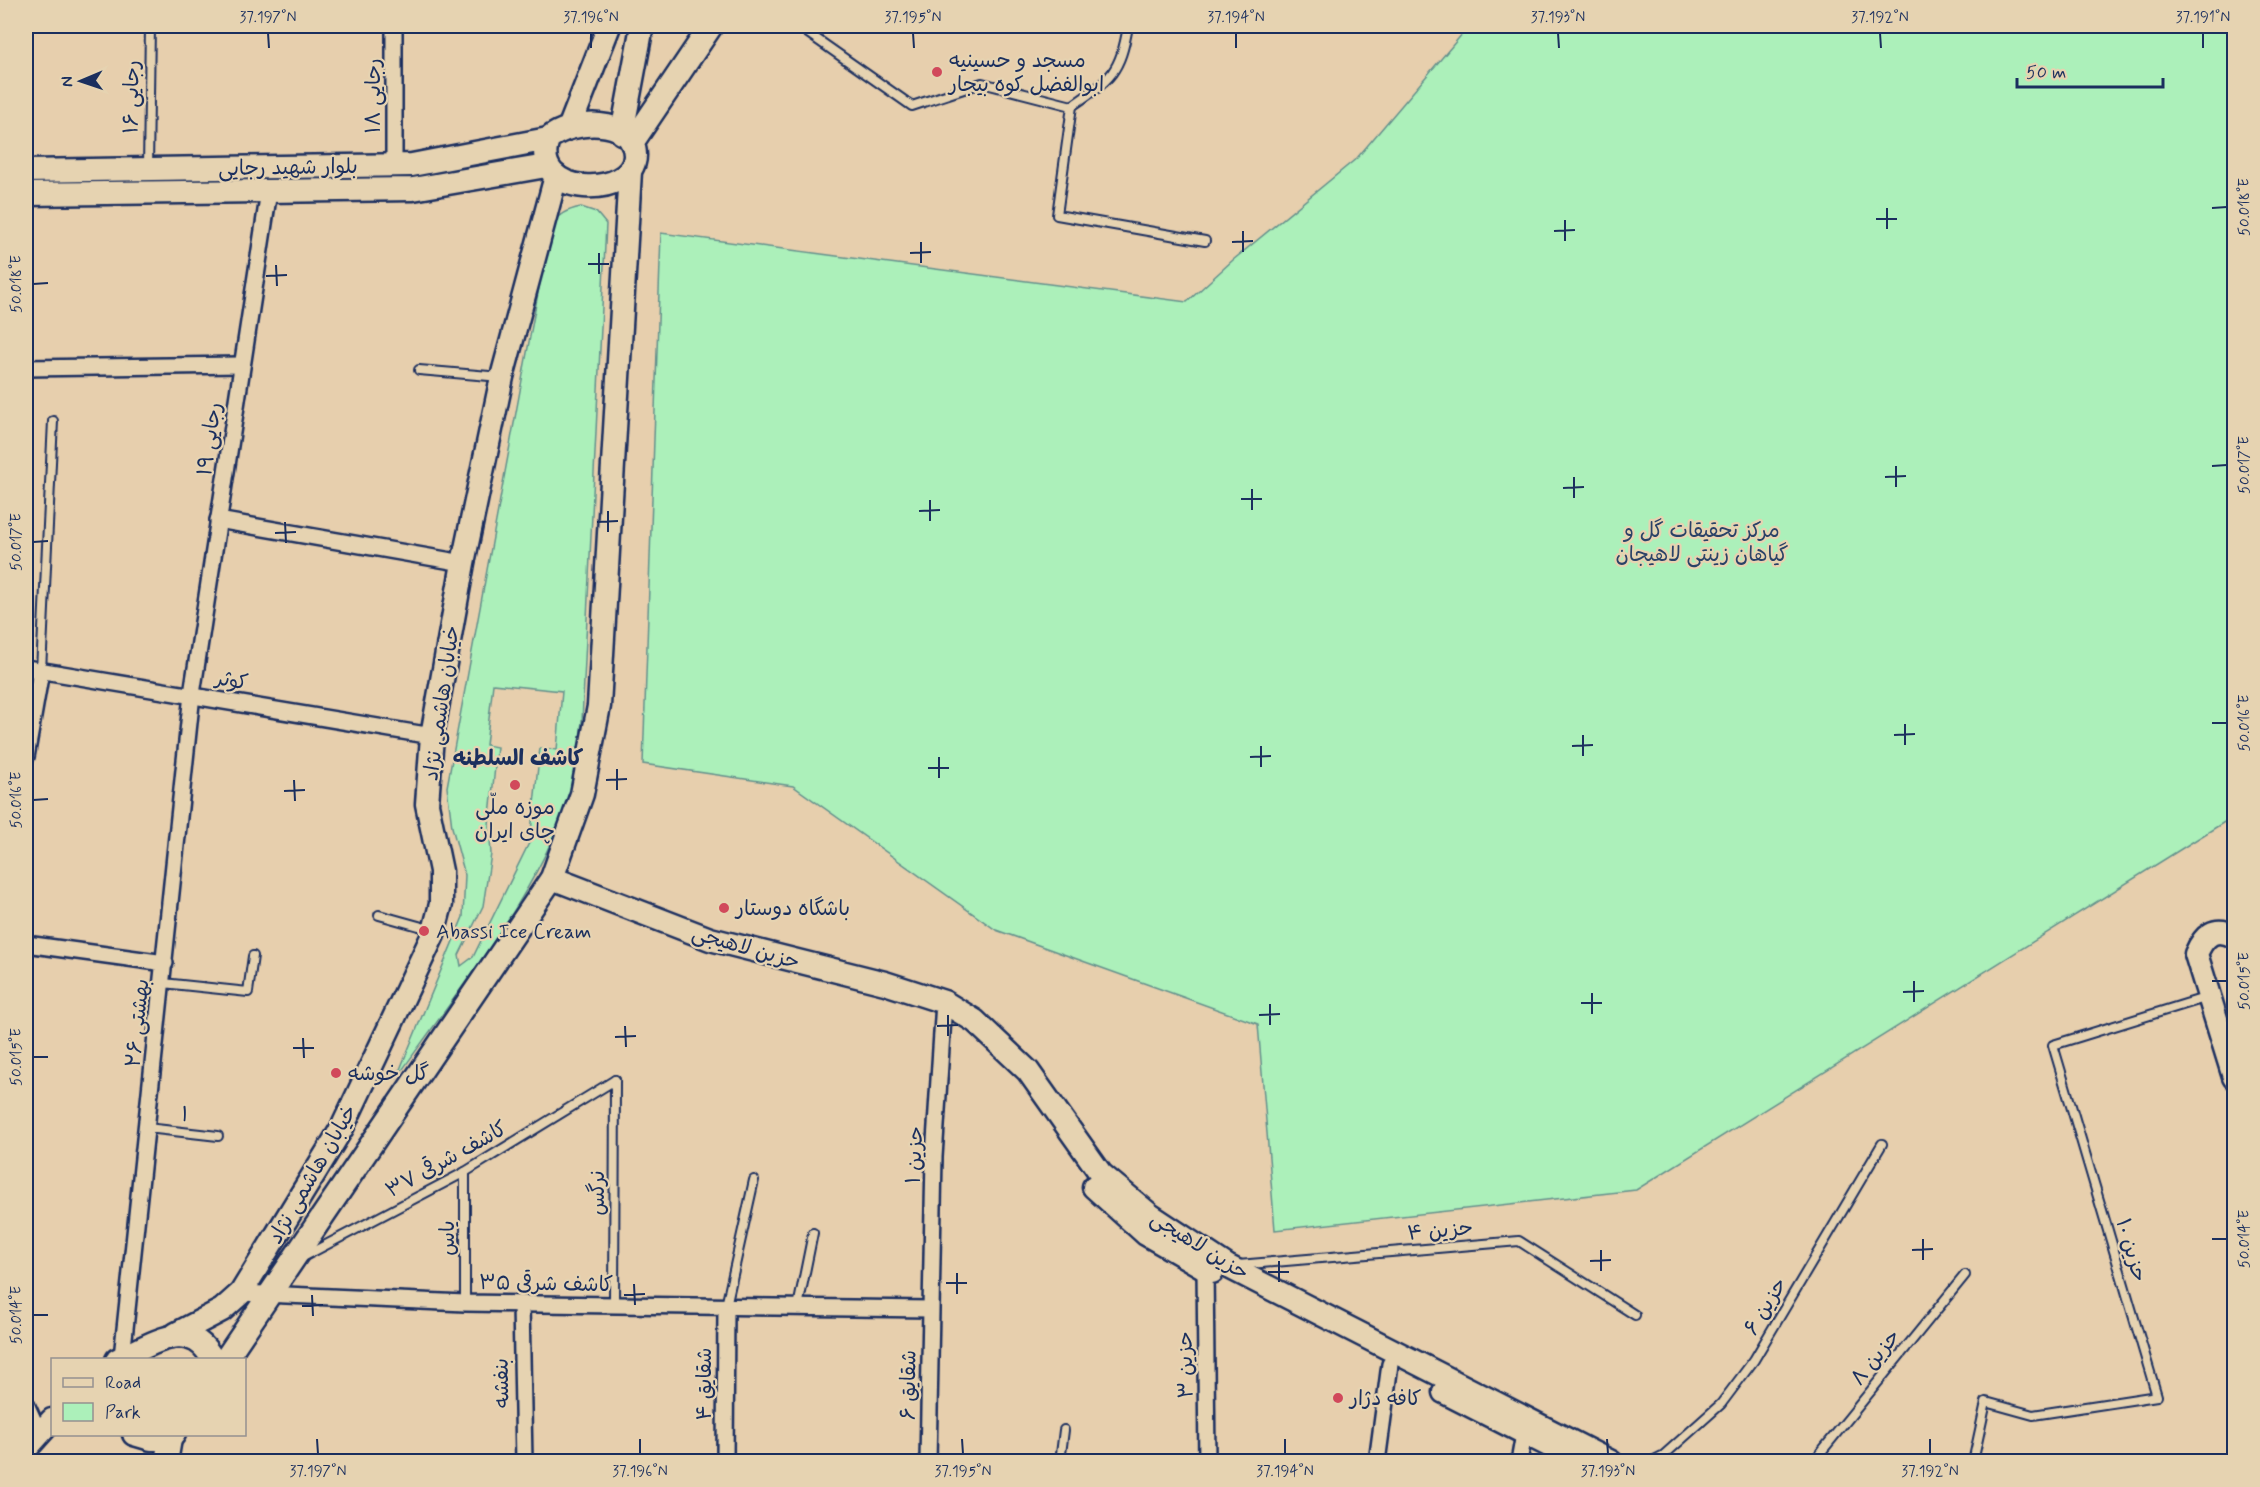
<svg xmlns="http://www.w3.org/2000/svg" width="2260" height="1487" font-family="Mynerve,'Playpen Sans Arabic',sans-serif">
	<rect width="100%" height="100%" fill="#e7cfad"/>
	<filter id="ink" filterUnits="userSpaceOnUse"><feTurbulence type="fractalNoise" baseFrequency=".0167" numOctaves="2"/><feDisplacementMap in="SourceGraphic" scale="12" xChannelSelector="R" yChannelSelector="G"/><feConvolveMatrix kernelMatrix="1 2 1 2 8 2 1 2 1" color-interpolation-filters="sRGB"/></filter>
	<g filter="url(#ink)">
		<g fill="#acf0ba" stroke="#64908c" stroke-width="1.5" fill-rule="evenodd">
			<path d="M 1469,26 L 2234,26 L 2234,816 L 1636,1190 L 1275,1230 L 1258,1024 L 996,930 L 793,786 L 643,764 L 661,233 L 1187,302 L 1233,260 L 1357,158 Z"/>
			<path d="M 581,207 L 596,212 L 606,224 L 582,722 C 579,741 579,763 574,781 C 544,889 459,988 396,1079 L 463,917 L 465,875 L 452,827 L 447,787 L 550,228 C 557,214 567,210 581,207 ZM 493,684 L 562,691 L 557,750 L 540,748 L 530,841 L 473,957 L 461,966 L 459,955 L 483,906 L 491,854 L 489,825 L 497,747 L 486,745 Z"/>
		</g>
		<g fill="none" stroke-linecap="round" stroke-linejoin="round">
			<defs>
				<g id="lane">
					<path d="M 798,26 L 912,106 L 982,83 L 1072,106"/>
					<path d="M 1128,26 C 1120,73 1111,79 1072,106 L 1057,215 L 1205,241"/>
					<path d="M 148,168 L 150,26"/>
					<path d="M 419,370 L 501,377"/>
					<path d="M 41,671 L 53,421"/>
					<path d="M 379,915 L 433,930"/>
					<path d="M 163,983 L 248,992 L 253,956"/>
					<path d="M 147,1128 L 218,1136"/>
					<path d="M 465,1172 L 465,1303"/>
					<path d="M 303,1257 L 465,1172 L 615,1080"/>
					<path d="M 1238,1265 L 1519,1241 L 1635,1315"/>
					<path d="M 614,1305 L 615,1080"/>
					<path d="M 726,1306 L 754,1180"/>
					<path d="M 798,1307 L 813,1233"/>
					<path d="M 1060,1462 L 1064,1430"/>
					<path d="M 1650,1462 L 1664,1455 L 1721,1404 L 1754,1360 L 1882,1144"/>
					<path d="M 1813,1462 L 1965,1275"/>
					<path d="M 1973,1462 L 1986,1402 L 2033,1415 L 2157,1396 L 2053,1045 L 2208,997"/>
				</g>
				<g id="street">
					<path d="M 394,166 L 394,26"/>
					<path d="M 26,368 L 241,365"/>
					<path d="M 218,520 L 463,563"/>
					<path d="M 26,668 L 432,736"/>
					<path d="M 26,757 L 41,671"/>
					<path d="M 26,944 L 165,963"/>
					<path d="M 1205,1268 L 1207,1462"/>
					<path d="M 241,1293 L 465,1303 L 930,1309"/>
					<path d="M 521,1304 L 524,1462"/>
					<path d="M 122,1357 L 192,694 L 269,191"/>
					<path d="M 26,1404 L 39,1433"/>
					<path d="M 725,1462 L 726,1306"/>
					<path d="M 928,1462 L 934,1157 L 944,1002"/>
					<path d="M 1377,1462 L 1390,1364"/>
					<path d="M 1519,1462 L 1524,1434"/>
				</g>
				<g id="secondary">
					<path d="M 570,126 L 609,26"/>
					<path d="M 622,133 L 642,26"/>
					<path d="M 632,143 L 711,26"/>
					<path d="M 26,171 L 412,165 L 548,139 C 571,119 634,116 635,155 C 636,199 527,199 548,139"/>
					<path d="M 26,194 L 413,189 L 546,166"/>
					<path d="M 552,878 L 710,939 L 885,983 L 944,1002 L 975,1021 L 1028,1071 L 1101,1174 L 1150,1215 L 1227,1266 L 1611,1462"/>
					<path d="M 2234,936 C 2215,926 2204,935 2196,954 L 2234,1077"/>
					<path d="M 1094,1187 L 1146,1234 L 1212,1272"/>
					<path d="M 176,1334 L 222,1310 L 241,1293 L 342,1128 L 433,935 L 441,904 L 441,871 L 427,804 L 432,736 L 463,563 L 502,377 L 556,176"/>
					<path d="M 117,1360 C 152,1345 189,1315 213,1360"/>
					<path d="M 225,1360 L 552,878 L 582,794 L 599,706 L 630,171"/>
					<path d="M 1444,1392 L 1564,1453"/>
					<path d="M 134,1434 L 151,1439 L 170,1439 L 174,1434"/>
					<path d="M 26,1449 L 52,1420"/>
					<path d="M 166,1462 L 170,1439"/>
				</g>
			</defs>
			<use href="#lane" stroke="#1b2f5e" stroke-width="12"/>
			<use href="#street" stroke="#1b2f5e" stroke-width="20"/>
			<use href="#secondary" stroke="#1b2f5e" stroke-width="27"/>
			<use href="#lane" stroke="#e6d3b1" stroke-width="8"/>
			<use href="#street" stroke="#e6d3b1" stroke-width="15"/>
			<use href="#secondary" stroke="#e6d3b1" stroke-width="22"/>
		</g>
	</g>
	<path fill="none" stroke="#1b2f5e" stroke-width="2" d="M 268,33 L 269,48M 591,33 L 591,48M 913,33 L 914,48M 1236,33 L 1236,48M 1558,33 L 1559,48M 1880,33 L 1881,48M 2203,33 L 2203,48M 1887,208 L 1887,229M 2212,208 L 2227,207M 1876,219 L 1897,219M 1565,220 L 1565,241M 1243,231 L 1243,252M 1554,231 L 1575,230M 921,242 L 921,263M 1232,242 L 1253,241M 599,253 L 599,274M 910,253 L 931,252M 588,264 L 609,264M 276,265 L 277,286M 266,276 L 287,275M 33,284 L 48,283M 1896,466 L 1896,487M 2212,466 L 2227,465M 1574,477 L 1574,498M 1885,477 L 1906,476M 1563,488 L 1584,487M 1252,489 L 1252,510M 1241,499 L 1262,499M 930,500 L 930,521M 608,511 L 608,532M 919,511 L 940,510M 285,522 L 286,543M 597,522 L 618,521M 275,533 L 296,532M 33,542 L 48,541M 2212,723 L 2227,723M 1905,724 L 1905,745M 1583,735 L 1583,756M 1894,735 L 1915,734M 1261,746 L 1261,767M 1572,746 L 1593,745M 939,757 L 939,778M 1250,757 L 1271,756M 928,768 L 949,768M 617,769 L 617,790M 294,780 L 295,801M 606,780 L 627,779M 284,791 L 305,790M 33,800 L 48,799M 1914,981 L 1914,1002M 2212,981 L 2227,981M 1903,992 L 1924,991M 1592,993 L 1592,1014M 1581,1003 L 1602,1003M 1270,1004 L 1270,1025M 948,1015 L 948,1036M 1259,1015 L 1280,1014M 625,1026 L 626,1047M 937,1026 L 958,1025M 615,1037 L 636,1036M 303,1038 L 304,1058M 293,1048 L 314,1048M 33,1057 L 48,1057M 1923,1239 L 1923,1260M 2212,1239 L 2227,1239M 1601,1250 L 1601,1271M 1912,1250 L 1933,1249M 1279,1261 L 1279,1282M 1590,1261 L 1611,1260M 1268,1272 L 1289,1272M 957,1273 L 957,1294M 946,1283 L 967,1283M 634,1284 L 635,1305M 312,1295 L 313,1316M 624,1295 L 645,1294M 302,1306 L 323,1305M 33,1315 L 48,1315M 317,1439 L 318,1454M 640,1439 L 640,1454M 962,1439 L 963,1454M 1285,1439 L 1285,1454M 1607,1439 L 1608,1454M 1930,1439 L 1930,1454"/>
	<g fill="#d1495b" stroke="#e6d3b1" stroke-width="2">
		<circle cx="937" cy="72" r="6"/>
		<circle cx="515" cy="785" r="6"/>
		<circle cx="724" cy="908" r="6"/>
		<circle cx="424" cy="931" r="6"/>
		<circle cx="336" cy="1073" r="6"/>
		<circle cx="1338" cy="1398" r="6"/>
	</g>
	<g text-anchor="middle" stroke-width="4.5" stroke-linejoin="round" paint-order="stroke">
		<g font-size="21" fill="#1b2f5e" stroke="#e6d3b1" text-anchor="start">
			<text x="949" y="67">مسجد و حسینیه<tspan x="949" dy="24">ابوالفضل کوه بیجار</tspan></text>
			<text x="515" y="814" text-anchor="middle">موزه ملّی<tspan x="515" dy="24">چای ایران</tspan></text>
			<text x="736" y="915">باشگاه دوستار</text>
			<text x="436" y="938">Abassi Ice Cream</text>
			<text x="348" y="1080">گل خوشه</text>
			<text x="1350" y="1405">کافه دژار</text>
		</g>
		<g font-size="21" fill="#1b2f5e" stroke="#e6d3b1">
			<text transform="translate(373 96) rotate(-90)" y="7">رجایی ۱۸</text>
			<text transform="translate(131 97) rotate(-89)" y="7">رجایی ۱۶</text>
			<text transform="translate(288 167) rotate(-1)" y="7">بلوار شهید رجایی</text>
			<text transform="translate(209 439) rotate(-82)" y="7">رجایی ۱۹</text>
			<text transform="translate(232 680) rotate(10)" y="7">کوثر</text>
			<text transform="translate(441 703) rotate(-82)" y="7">خیابان هاشمی نژاد</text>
			<text transform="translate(746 947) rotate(16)" y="7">حزین لاهیجی</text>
			<text transform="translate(137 1023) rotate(-84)" y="7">بهشتی ۲۶</text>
			<text transform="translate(185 1114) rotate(6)" y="7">۱</text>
			<text transform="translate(914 1155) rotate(-87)" y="7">حزین ۱</text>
			<text transform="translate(446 1159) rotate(-29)" y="7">کاشف شرقی ۳۷</text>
			<text transform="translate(312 1174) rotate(-60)" y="7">خیابان هاشمی نژاد</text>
			<text transform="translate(597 1193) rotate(-90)" y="7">نرگس</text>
			<text transform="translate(1440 1230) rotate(-5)" y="7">حزین ۴</text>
			<text transform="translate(447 1238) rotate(-90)" y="7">یاس</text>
			<text transform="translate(1200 1245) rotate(32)" y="7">حزین لاهیجی</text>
			<text transform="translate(2132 1250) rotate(74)" y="7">حزین ۱۰</text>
			<text transform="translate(546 1283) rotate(1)" y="7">کاشف شرقی ۳۵</text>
			<text transform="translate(1765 1306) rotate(-59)" y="7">حزین ۶</text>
			<text transform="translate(1875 1357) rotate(-51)" y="7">حزین ۸</text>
			<text transform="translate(1185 1365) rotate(-91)" y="7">حزین ۳</text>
			<text transform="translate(501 1383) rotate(-91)" y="7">بنفشه</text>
			<text transform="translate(704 1384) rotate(-90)" y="7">شقایق ۴</text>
			<text transform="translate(908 1385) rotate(-89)" y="7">شقایق ۶</text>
		</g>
		<g font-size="21" fill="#2a4267" stroke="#e6d3b1">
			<text x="1702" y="537">مرکز تحقیقات گل و<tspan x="1702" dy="24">گیاهان زینتی لاهیجان</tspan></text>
		</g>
		<g font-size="22" font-weight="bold" fill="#1b2f5e" stroke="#e6d3b1">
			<text x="518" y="765">کاشف السلطنه</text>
		</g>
	</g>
	<rect width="2260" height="1487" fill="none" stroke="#e6d3b1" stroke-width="66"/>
	<rect x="51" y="1358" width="195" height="78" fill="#e6d3b1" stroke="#959190" stroke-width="1.5"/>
	<rect x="63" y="1378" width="30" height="9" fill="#e6d3b1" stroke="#959190" stroke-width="1.5"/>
	<text x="105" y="1388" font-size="18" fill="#1b2f5e">Road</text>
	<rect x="63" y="1403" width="30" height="18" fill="#acf0ba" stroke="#959190" stroke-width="1.5"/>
	<text x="105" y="1418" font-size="18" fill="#1b2f5e">Park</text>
	<g transform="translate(81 81) rotate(268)" stroke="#e6d3b1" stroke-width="4.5" paint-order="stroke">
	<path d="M0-4.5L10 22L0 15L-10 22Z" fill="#1b2f5e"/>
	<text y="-9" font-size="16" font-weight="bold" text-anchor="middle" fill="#1b2f5e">N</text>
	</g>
	<path d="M2017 78v9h146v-9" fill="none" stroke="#1b2f5e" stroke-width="3"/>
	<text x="2026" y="78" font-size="18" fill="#1b2f5e" stroke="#e6d3b1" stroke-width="4.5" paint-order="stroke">50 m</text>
	<rect x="33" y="33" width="2194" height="1421" fill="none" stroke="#1b2f5e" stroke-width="2"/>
	<g font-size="15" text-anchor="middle" fill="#1b2f5e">
		<text x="268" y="22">37.197°N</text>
		<text x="591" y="22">37.196°N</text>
		<text x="913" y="22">37.195°N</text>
		<text x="1236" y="22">37.194°N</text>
		<text x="1558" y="22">37.193°N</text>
		<text x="1880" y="22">37.192°N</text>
		<text x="2203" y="22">37.191°N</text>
		<text transform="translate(2244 207) rotate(-90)" y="5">50.018°E</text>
		<text transform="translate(16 284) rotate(-90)" y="5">50.018°E</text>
		<text transform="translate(2244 465) rotate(-90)" y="5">50.017°E</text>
		<text transform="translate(16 542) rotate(-90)" y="5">50.017°E</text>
		<text transform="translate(2244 723) rotate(-90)" y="5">50.016°E</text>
		<text transform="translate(16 800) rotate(-90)" y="5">50.016°E</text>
		<text transform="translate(2244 981) rotate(-90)" y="5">50.015°E</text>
		<text transform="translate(16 1057) rotate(-90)" y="5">50.015°E</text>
		<text transform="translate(2244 1239) rotate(-90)" y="5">50.014°E</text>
		<text transform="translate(16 1315) rotate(-90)" y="5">50.014°E</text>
		<text x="318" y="1476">37.197°N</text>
		<text x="640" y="1476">37.196°N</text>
		<text x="963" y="1476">37.195°N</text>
		<text x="1285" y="1476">37.194°N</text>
		<text x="1608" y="1476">37.193°N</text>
		<text x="1930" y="1476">37.192°N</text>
	</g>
</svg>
